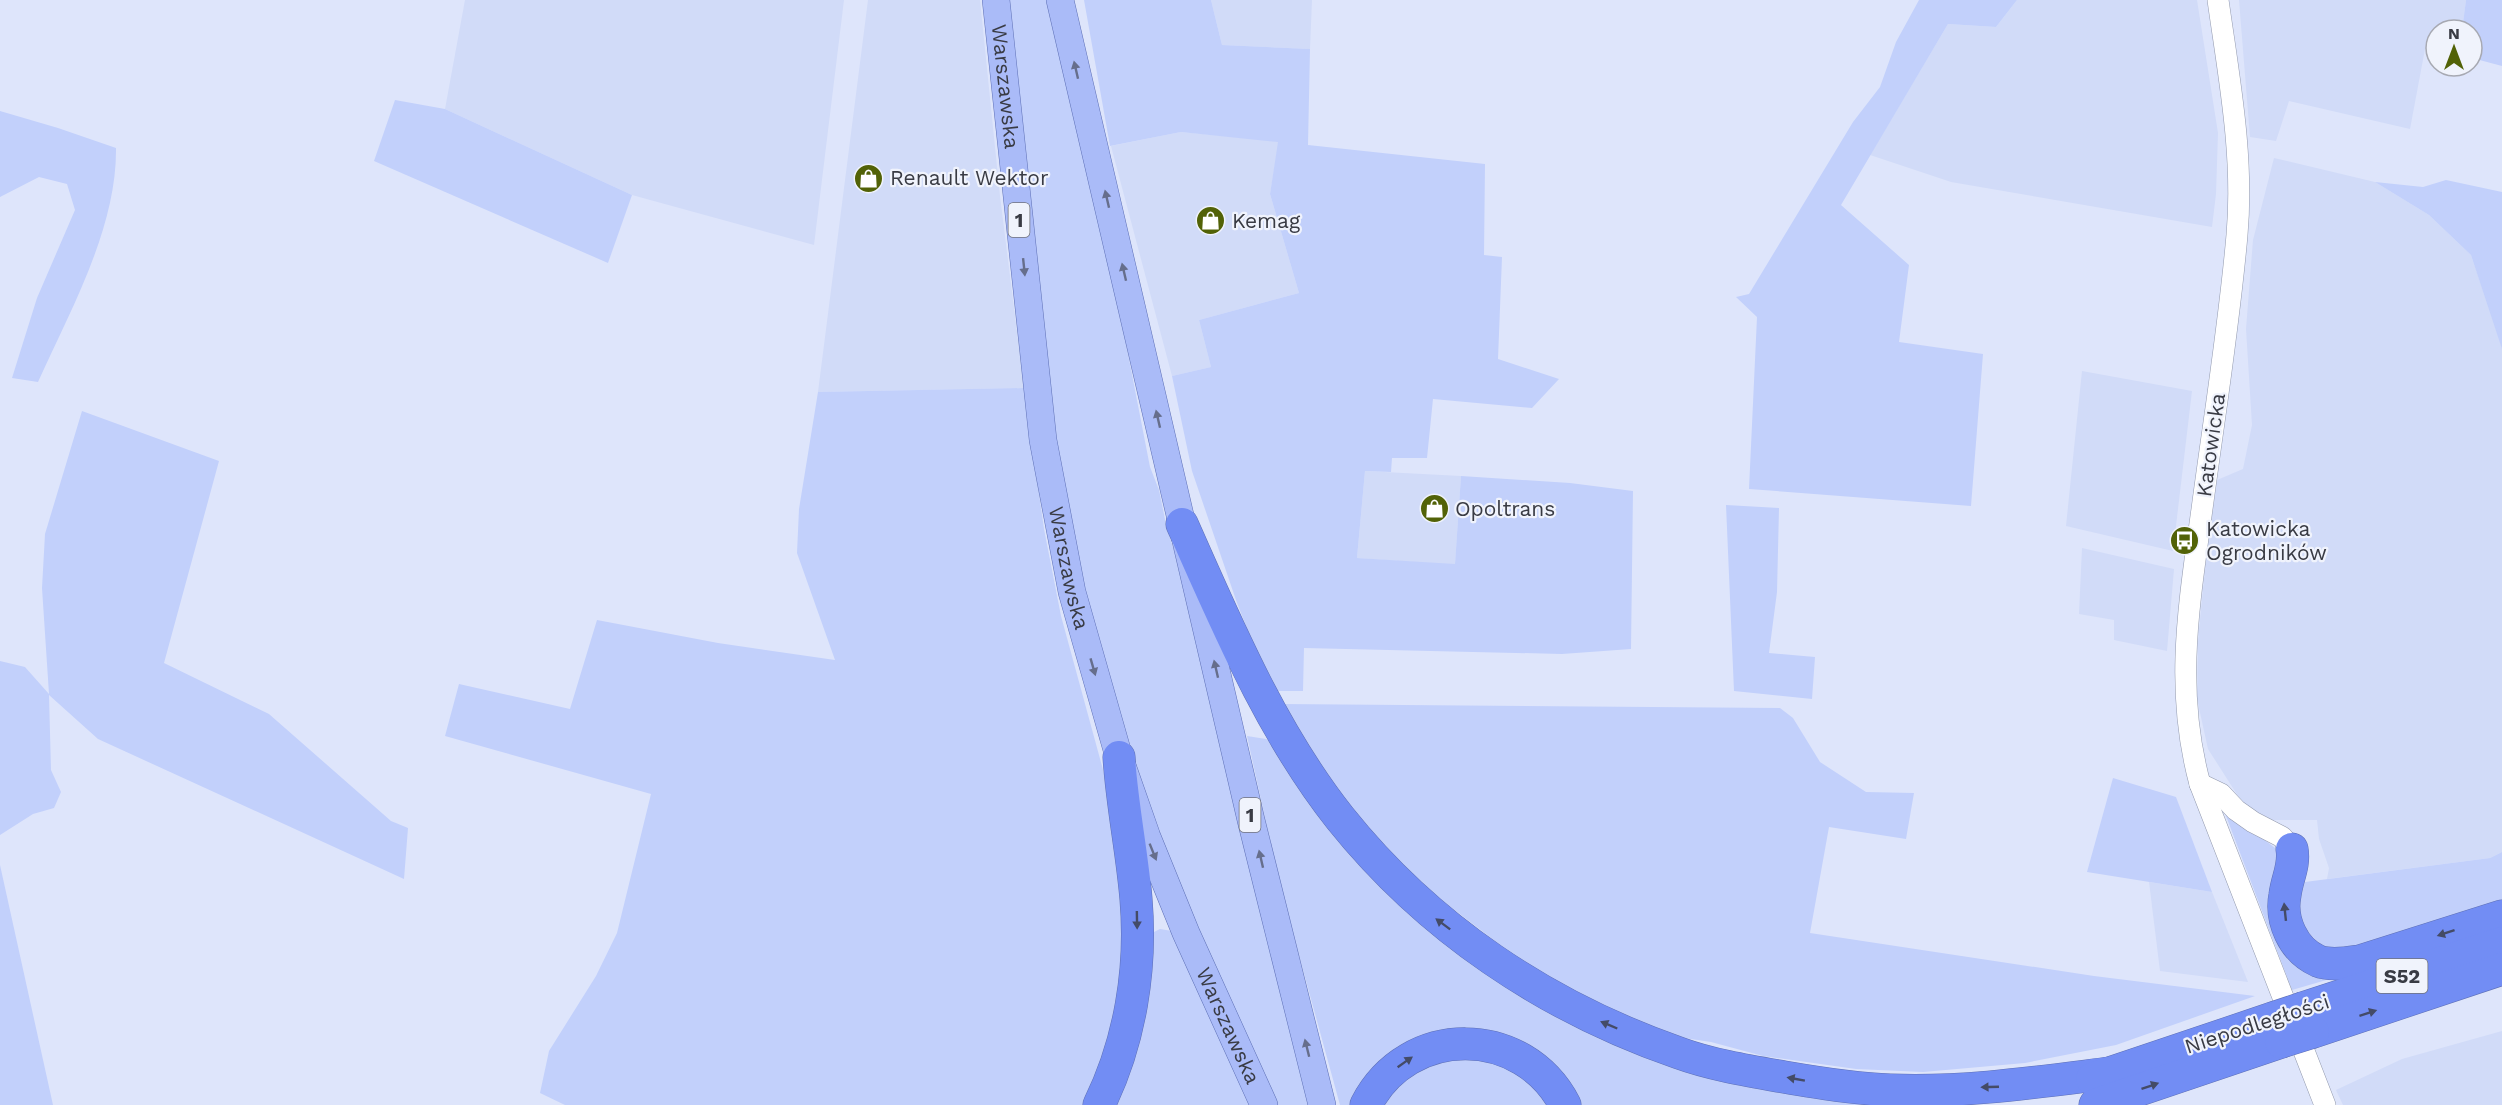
<svg xmlns="http://www.w3.org/2000/svg" width="2502" height="1105" font-family="'Work Sans',sans-serif">
	<rect width="100%" height="100%" fill="#dee5fb"/>
	<g fill="#d1dbf8">
		<path d="M 465,0 L 844,0 L 814,245 L 632,195 L 445,109 Z"/>
		<path d="M 868,0 L 980,0 L 1000,196 L 1024,388 L 818,392 Z"/>
		<path d="M 1211,0 L 1312,0 L 1310,49 L 1222,45 Z"/>
		<path d="M 2017,0 L 2197,0 L 2218,133 L 2216,194 L 2212,227 L 1951,182 L 1870,155 L 1948,24 L 1996,27 Z"/>
		<path d="M 2239,0 L 2466,0 L 2462,30 L 2436,30 L 2436,51 L 2425,49 L 2410,129 L 2289,101 L 2276,141 L 2250,137 Z"/>
		<path d="M 1181,132 L 1279,141 L 1270,194 L 1299,293 L 1199,320 L 1211,367 L 1172,376 L 1111,146 Z"/>
		<path d="M 2274,158 L 2375,182 L 2429,215 L 2471,255 L 2498,333 L 2502,349 L 2502,852 L 2490,858 L 2327,879 L 2329,868 L 2319,839 L 2317,820 L 2266,820 L 2245,807 L 2208,749 L 2197,699 L 2198,640 L 2205,569 L 2217,480 L 2243,469 L 2252,425 L 2246,329 L 2253,240 Z"/>
		<path d="M 2082,371 L 2192,391 L 2173,551 L 2066,526 Z"/>
		<path d="M 1365,471 L 1461,476 L 1455,565 L 1357,558 Z"/>
		<path d="M 2082,548 L 2174,569 L 2167,651 L 2114,640 L 2114,620 L 2079,614 Z"/>
		<path d="M 2149,882 L 2212,892 L 2248,982 L 2160,971 Z"/>
		<path d="M 2502,1031 L 2502,1105 L 2343,1105 L 2336,1090 L 2402,1059 Z"/>
	</g>
	<g fill="#c2d0fb">
		<path d="M 1009,0 L 1051,0 L 1108,251 L 1150,467 L 1159,490 L 1167,529 L 1189,595 L 1311,1105 L 1274,1105 L 1186,909 L 1110,697 L 1062,499 Z"/>
		<path d="M 1084,0 L 1211,0 L 1222,45 L 1310,49 L 1308,145 L 1485,164 L 1484,255 L 1502,257 L 1498,359 L 1559,379 L 1532,408 L 1433,399 L 1427,458 L 1392,458 L 1391,472 L 1365,471 L 1357,558 L 1455,564 L 1461,476 L 1570,483 L 1633,491 L 1631,649 L 1562,654 L 1304,648 L 1303,691 L 1276,691 L 1261,664 L 1237,603 L 1192,471 L 1172,376 L 1211,367 L 1199,320 L 1299,293 L 1270,194 L 1278,142 L 1181,132 L 1110,146 Z"/>
		<path d="M 1919,0 L 2017,0 L 1996,27 L 1948,24 L 1841,205 L 1909,265 L 1899,342 L 1983,354 L 1971,506 L 1749,489 L 1757,317 L 1736,297 L 1749,294 L 1853,122 L 1880,87 L 1896,42 Z"/>
		<path d="M 2466,0 L 2502,0 L 2502,66 L 2472,58 L 2472,30 L 2462,30 Z"/>
		<path d="M 395,100 L 445,109 L 632,195 L 608,263 L 374,161 Z"/>
		<path d="M 0,111 L 58,128 L 116,148 C 117,228 70,311 38,382 L 12,378 L 37,298 L 75,210 L 67,184 L 39,177 L 0,197 Z"/>
		<path d="M 2446,180 L 2502,192 L 2502,349 L 2471,255 L 2429,215 L 2375,182 L 2423,187 Z"/>
		<path d="M 1024,388 L 1044,529 L 1061,616 L 1105,777 L 1120,840 L 1128,977 L 1091,1105 L 565,1105 L 540,1093 L 549,1051 L 596,976 L 617,933 L 651,794 L 445,736 L 459,684 L 570,709 L 597,620 L 718,643 L 835,660 L 797,553 L 799,509 L 818,392 Z"/>
		<path d="M 82,411 L 219,461 L 164,663 L 269,714 L 391,821 L 408,828 L 404,879 L 98,739 L 49,695 L 51,770 L 61,792 L 54,808 L 33,814 L 0,835 L 0,661 L 25,667 L 49,694 L 42,588 L 45,534 Z"/>
		<path d="M 1726,505 L 1779,508 L 1777,592 L 1769,653 L 1815,657 L 1812,699 L 1734,691 Z"/>
		<path d="M 1281,704 L 1780,708 L 1793,718 L 1820,762 L 1866,792 L 1914,793 L 1906,839 L 1829,827 L 1810,933 L 2094,976 L 2255,996 L 2116,1045 L 2025,1063 L 1923,1072 L 1856,1069 L 1763,1056 L 1711,1042 L 1664,1035 L 1570,994 L 1516,957 L 1418,882 L 1365,825 L 1327,778 Z"/>
		<path d="M 1247,736 L 1266,739 L 1277,746 L 1306,792 L 1610,1039 L 1989,1095 L 1960,1105 L 1578,1105 L 1472,1031 L 1353,1105 L 1340,1105 L 1280,886 Z"/>
		<path d="M 2113,778 L 2176,797 L 2212,892 L 2087,872 Z"/>
		<path d="M 2223,808 L 2275,848 L 2279,858 L 2273,894 L 2340,976 L 2292,990 Z"/>
		<path d="M 2502,852 L 2502,904 L 2401,938 L 2332,952 C 2303,932 2290,916 2305,882 L 2490,858 Z"/>
		<path d="M 0,865 L 53,1105 L 0,1105 Z"/>
		<path d="M 1160,929 L 1172,931 L 1250,1105 L 1108,1105 L 1145,930 L 1154,932 Z"/>
		<path d="M 1483,1058 C 1513,1069 1531,1079 1550,1105 L 1379,1105 L 1381,1100 L 1429,1061 Z"/>
	</g>
	<g fill="none" stroke-linecap="round" stroke-linejoin="round">
		<defs>
			<g id="minor">
				<path d="M 2218,0 C 2229,78 2244,156 2237,235 C 2229,327 2214,418 2202,509 C 2189,605 2174,689 2200,784 L 2325,1105"/>
				<path d="M 2200,784 L 2221,794 L 2236,810 L 2253,822 L 2282,837 L 2292,849"/>
			</g>
			<g id="major">
				<path id="s1" d="M 996,0 L 1043,440 L 1072,592 L 1119,757 L 1147,837 L 1186,933 L 1264,1105"/>
				<path d="M 1060,0 L 1251,820 L 1322,1105"/>
			</g>
			<g id="highway">
				<path d="M 1182,524 C 1227,625 1271,731 1340,818 C 1428,928 1546,1007 1679,1053 C 1712,1065 1749,1071 1784,1077 C 1819,1083 1855,1089 1890,1090 C 1964,1093 2038,1082 2110,1073"/>
				<path d="M 2292,849 C 2295,866 2287,878 2285,895 C 2280,920 2293,950 2318,961 C 2331,966 2347,963 2360,961 L 2502,916"/>
				<path d="M 2303,1008 L 2502,943"/>
				<path d="M 2313,1032 L 2502,969"/>
				<path d="M 2092,1079 L 2273,1018"/>
				<path d="M 1099,1105 C 1130,1042 1142,969 1136,899 C 1132,851 1122,805 1119,757"/>
				<path d="M 1366,1105 C 1408,1023 1523,1024 1565,1105"/>
				<path d="M 2095,1105 L 2281,1042"/>
			</g>
		</defs>
		<use href="#minor" stroke="#9299ad" stroke-width="22"/>
		<use href="#major" stroke="#5e70b6" stroke-width="28"/>
		<use href="#highway" stroke="#5e70b6" stroke-width="33"/>
		<use href="#minor" stroke="#fff" stroke-width="21"/>
		<use href="#major" stroke="#aabbf8" stroke-width="27"/>
		<use href="#highway" stroke="#728df4" stroke-width="32"/>
		<defs>
			<g id="highway-bridge">
				<path d="M 2273,1018 L 2303,1008"/>
				<path d="M 2281,1042 L 2313,1032"/>
			</g>
		</defs>
		<use href="#highway-bridge" stroke="#5e70b6" stroke-width="33" stroke-linecap="butt"/>
		<use href="#highway-bridge" stroke="#728df4" stroke-width="32"/>
	</g>
	<defs><path id="oneway-solid" d="M-6-.8H1V-3.2L6.5 0L1 3.2V.8H-6Z" transform="scale(1.5)"/></defs>
	<g fill="#666e8c">
		<use href="#oneway-solid" transform="translate(1076 70) rotate(-103)"/>
		<use href="#oneway-solid" transform="translate(1107 199) rotate(-103)"/>
		<use href="#oneway-solid" transform="translate(1024 267) rotate(84)"/>
		<use href="#oneway-solid" transform="translate(1124 272) rotate(-103)"/>
		<use href="#oneway-solid" transform="translate(1158 419) rotate(-103)"/>
		<use href="#oneway-solid" transform="translate(1093 667) rotate(74)"/>
		<use href="#oneway-solid" transform="translate(1216 669) rotate(-103)"/>
		<use href="#oneway-solid" transform="translate(1153 852) rotate(68)"/>
		<use href="#oneway-solid" transform="translate(1261 859) rotate(-103)"/>
		<use href="#oneway-solid" transform="translate(1307 1048) rotate(-104)"/>
	</g>
	<g fill="#444b67">
		<use href="#oneway-solid" transform="translate(2285 912) rotate(-96)"/>
		<use href="#oneway-solid" transform="translate(1137 920) rotate(89)"/>
		<use href="#oneway-solid" transform="translate(1443 924) rotate(-143)"/>
		<use href="#oneway-solid" transform="translate(2446 933) rotate(162)"/>
		<use href="#oneway-solid" transform="translate(2368 1013) rotate(-18)"/>
		<use href="#oneway-solid" transform="translate(1609 1025) rotate(-157)"/>
		<use href="#oneway-solid" transform="translate(1405 1062) rotate(-35)"/>
		<use href="#oneway-solid" transform="translate(1796 1079) rotate(-170)"/>
		<use href="#oneway-solid" transform="translate(2150 1086) rotate(-19)"/>
		<use href="#oneway-solid" transform="translate(1990 1087) rotate(178)"/>
	</g>
	<defs>
		<symbol id="shop-disc" viewBox="-11 -11 22 22"><circle r="9.5" fill="#526207" stroke="#f0f3fc"/><path d="M-5-2.5h2.3a2.7 3.5 0 0 1 5.4 0H5L5.5 6h-11ZM-1.5-2.5h3a1.5 2.3 0 0 0-3 0Z" fill="#fff"/></symbol>
		<symbol id="bus-disc" viewBox="-11 -11 22 22"><circle r="9.5" fill="#526207" stroke="#f0f3fc"/><path d="M-5-6H5V4H4V6H2V4H-2V6H-4V4H-5ZM-3.5-4V0h7V-4ZM-3.5 1.2v1.5H-2V1.2ZM2 1.2v1.5H3.5V1.2Z" fill="#fff"/></symbol>
	</defs>
	<g fill-rule="evenodd">
		<use href="#shop-disc" x="852" y="162" width="33" height="33"/>
		<use href="#shop-disc" x="1194" y="204" width="33" height="33"/>
		<use href="#shop-disc" x="1418" y="492" width="33" height="33"/>
		<use href="#bus-disc" x="2168" y="524" width="33" height="33"/>
	</g>
	<g text-anchor="middle" stroke-width="4.5" stroke-linejoin="round" paint-order="stroke">
		<g fill="#f0f3fc" stroke="#70727b" stroke-width="1.5">
			<rect x="1008.5" y="203" width="21" height="34" rx="4.5"/>
			<rect x="1239.5" y="798" width="21" height="34" rx="4.5"/>
			<rect x="2376.5" y="959" width="51" height="34" rx="4.5"/>
		</g>
		<g font-size="20" font-weight="bold" fill="#393b44">
			<text x="1019" y="227">1</text>
			<text x="1250" y="822">1</text>
			<text x="2402" y="983">S52</text>
		</g>
		<g font-size="21" fill="#393b44" stroke="#f0f3fc">
			<text dy="7" stroke="none"><textPath href="#s1" startOffset="87">Warszawska</textPath></text>
			<text transform="translate(2211 445) rotate(-82)" y="7">Katowicka</text>
			<text dy="7" stroke="none"><textPath href="#s1" startOffset="573">Warszawska</textPath></text>
			<text transform="translate(2257 1024) rotate(-18)" y="7">Niepodległości</text>
			<text dy="7" stroke="none"><textPath href="#s1" startOffset="1059">Warszawska</textPath></text>
		</g>
		<g font-size="21" fill="#393b44" stroke="#f0f3fc" text-anchor="start">
			<text x="890" y="185">Renault Wektor</text>
			<text x="1232" y="228">Kemag</text>
			<text x="1455" y="516">Opoltrans</text>
			<text x="2206" y="536">Katowicka<tspan x="2206" dy="24">Ogrodników</tspan></text>
		</g>
	</g>
	<g transform="translate(2454 48)"><circle r="28" fill="#f0f3fc" stroke="#a7a9b2" stroke-width="1.5"/>
	<path d="M0-4.5L10 22L0 15L-10 22Z" fill="#526207"/>
	<text y="-9" font-size="16" font-weight="bold" text-anchor="middle" fill="#393b44">N</text>
	</g>
</svg>
